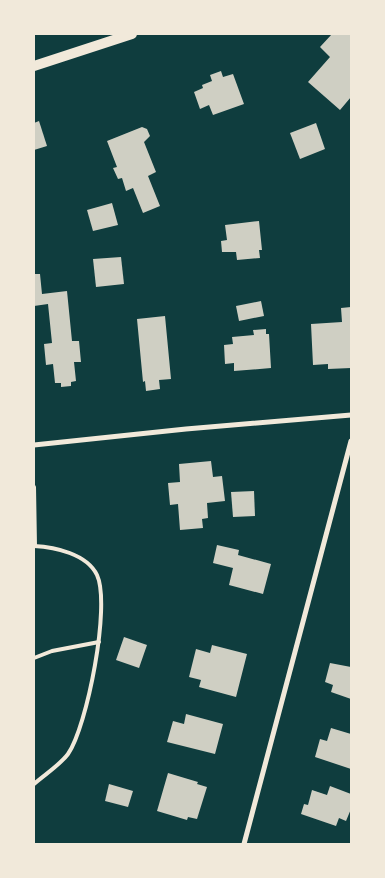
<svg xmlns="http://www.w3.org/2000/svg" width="385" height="878" font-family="'Libre Baskerville',serif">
	<rect width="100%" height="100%" fill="#0f3d3e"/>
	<g fill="#cfcfc3">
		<path d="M 332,34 L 351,34 L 351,97 L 340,110 L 308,82 L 330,57 L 320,47 Z"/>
		<path d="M 221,71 L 223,77 L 233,74 L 244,104 L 213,115 L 209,105 L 200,109 L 194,92 L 203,88 L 202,85 L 212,81 L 210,75 Z"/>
		<path d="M 39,121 L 47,146 L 34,150 L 34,123 Z"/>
		<path d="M 316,123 L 325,149 L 300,159 L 290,133 Z"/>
		<path d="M 142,127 L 147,129 L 150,136 L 144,142 L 156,172 L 148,176 L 160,206 L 143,213 L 133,188 L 126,191 L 122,178 L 118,179 L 113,168 L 117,167 L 107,141 Z"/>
		<path d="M 112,203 L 118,225 L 93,231 L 87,210 Z"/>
		<path d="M 259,221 L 262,250 L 259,250 L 260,258 L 237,260 L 236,252 L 222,252 L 221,241 L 227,240 L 225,225 Z"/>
		<path d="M 121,257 L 124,284 L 96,287 L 93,259 Z"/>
		<path d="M 34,274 L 40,274 L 42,294 L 67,291 L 72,341 L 79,341 L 81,362 L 74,362 L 76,381 L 71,382 L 71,386 L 61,387 L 61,383 L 55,383 L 53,364 L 46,365 L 44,344 L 52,343 L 48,304 L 34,306 Z"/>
		<path d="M 261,301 L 264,316 L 239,321 L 236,306 Z"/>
		<path d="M 351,307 L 351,368 L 328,369 L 328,364 L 313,365 L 311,324 L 342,322 L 341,308 Z"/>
		<path d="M 165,316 L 171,379 L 159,380 L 160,389 L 146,391 L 145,381 L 143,382 L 137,319 Z"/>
		<path d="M 266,329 L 266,334 L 269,334 L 271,368 L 234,371 L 234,363 L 225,364 L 224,345 L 233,344 L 232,337 L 254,335 L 253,330 Z"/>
		<path d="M 211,461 L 213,477 L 222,476 L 225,501 L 207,503 L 208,518 L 202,519 L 203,528 L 180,530 L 178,504 L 170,505 L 168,483 L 180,482 L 179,464 Z"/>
		<path d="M 254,491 L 255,516 L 233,517 L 231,492 Z"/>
		<path d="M 217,545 L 239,550 L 238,555 L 271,564 L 263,594 L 229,585 L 233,568 L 213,563 Z"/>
		<path d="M 124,637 L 147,645 L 139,668 L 116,660 Z"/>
		<path d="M 212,645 L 247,654 L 236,697 L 199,687 L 201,680 L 189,677 L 196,649 L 210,653 Z"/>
		<path d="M 330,663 L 351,667 L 351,699 L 331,692 L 333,685 L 325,682 Z"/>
		<path d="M 186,714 L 223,724 L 215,754 L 167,742 L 173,721 L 184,724 Z"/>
		<path d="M 331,728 L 351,734 L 351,769 L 315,757 L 320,739 L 327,741 Z"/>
		<path d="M 168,773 L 198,782 L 197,784 L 207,787 L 197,819 L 188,817 L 187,820 L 157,811 Z"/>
		<path d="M 109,784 L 133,791 L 128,807 L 105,801 Z"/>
		<path d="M 330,786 L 351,794 L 351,809 L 346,821 L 339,818 L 336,826 L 301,814 L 304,804 L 308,805 L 312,790 L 327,795 Z"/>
	</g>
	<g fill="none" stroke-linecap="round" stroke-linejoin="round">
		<g stroke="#f1e9da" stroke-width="4">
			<path d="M 34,487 L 35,546"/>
			<path d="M 34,546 C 55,547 87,554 97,575 C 111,605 87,727 68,754 C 60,765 44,775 34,784"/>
			<path d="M 34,658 L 52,651 L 99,642"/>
		</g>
		<g stroke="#f1e9da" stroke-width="5">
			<path d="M 34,445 L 186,429 L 351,415"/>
			<path d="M 244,844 L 351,441"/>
		</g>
		<path stroke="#f1e9da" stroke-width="10" d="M 34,66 L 132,34"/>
	</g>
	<rect width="385" height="878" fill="none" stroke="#f1e9da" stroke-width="70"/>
</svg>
